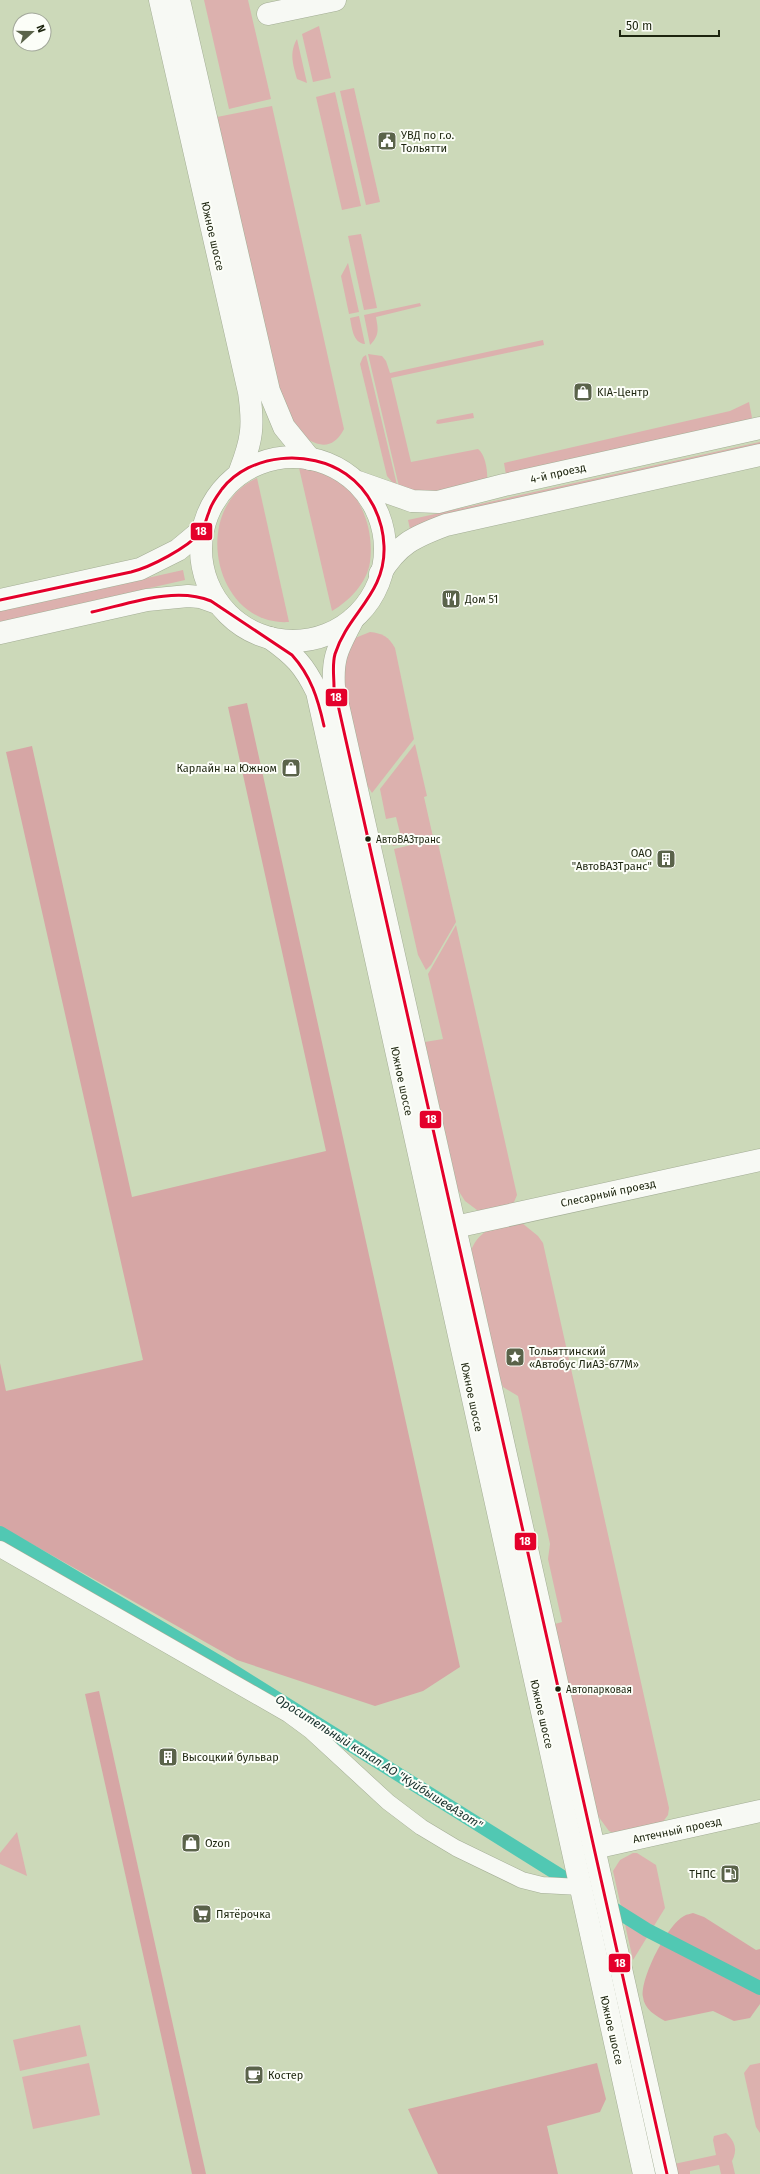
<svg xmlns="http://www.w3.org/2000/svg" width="760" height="2174" font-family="'Fira Sans',sans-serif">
	<rect width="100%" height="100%" fill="#ccd9b9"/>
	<g fill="#dcb1ae">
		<path d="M 204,0 L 248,0 L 271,99 L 229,109 Z"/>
		<path d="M 319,26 L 331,78 L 313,82 L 302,34 Z"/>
		<path d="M 297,39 L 307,83 L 297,79 C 293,64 289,53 297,39 Z"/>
		<path d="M 354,88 L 380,202 L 366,205 L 340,91 Z"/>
		<path d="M 335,92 L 361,206 L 342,210 L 316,97 Z"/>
		<path d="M 272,106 L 344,429 C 328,460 304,438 287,422 L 217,117 Z"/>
		<path d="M 361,234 L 377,308 L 364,310 L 348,236 Z"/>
		<path d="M 348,263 L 359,312 L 349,314 L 341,276 Z"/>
		<path d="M 420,303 L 421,306 L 376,317 C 378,329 380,335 370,345 L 364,315 Z"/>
		<path d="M 359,316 L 365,344 C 353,343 352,328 350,318 Z"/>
		<path d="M 543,340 L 544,345 L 391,378 L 411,462 L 478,449 C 486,455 488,473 487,482 L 437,499 L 400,491 L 368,354 L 382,356 L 386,361 L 390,373 Z"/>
		<path d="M 366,355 L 398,489 L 387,476 L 360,364 L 363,357 Z"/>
		<path d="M 749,402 L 753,423 L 506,475 L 504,463 L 730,411 Z"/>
		<path d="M 473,413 L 474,418 L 438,424 L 436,423 L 437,420 Z"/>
		<path d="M 760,442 L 760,452 L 410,529 L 408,520 Z"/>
		<path d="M 299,468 C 305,468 314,467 320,469 C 357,482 375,525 370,562 C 367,583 349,601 332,611 Z"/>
		<path d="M 257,478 L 289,622 C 214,627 189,508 257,478 Z"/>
		<path d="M 183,570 L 185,580 L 0,622 L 0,611 Z"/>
		<path d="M 370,632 C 382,633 389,637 395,648 L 414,739 L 372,793 L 367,785 L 345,687 L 344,663 L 355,638 Z"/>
		<path d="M 415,744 L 427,796 L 424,797 L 433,837 L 393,846 L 392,843 L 402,841 L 396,817 L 386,819 L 380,789 Z"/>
		<path d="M 437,839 L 456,922 L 431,965 L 426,970 L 418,955 L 394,849 Z"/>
		<path d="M 456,925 L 517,1195 L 512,1207 L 481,1213 L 465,1201 L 458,1190 L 425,1042 L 443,1039 L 428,974 Z"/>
		<path d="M 522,1223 L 538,1236 L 543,1243 L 669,1808 L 668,1815 L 662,1823 L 616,1834 L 609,1831 L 598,1816 L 555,1624 L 562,1622 L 548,1559 L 550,1544 L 518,1396 L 503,1387 L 498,1374 L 470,1253 C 480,1226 497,1227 522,1223 Z"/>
		<path d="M 17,1832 L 27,1876 L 0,1864 L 0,1853 Z"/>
		<path d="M 633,1853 L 637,1853 L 656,1865 L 665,1908 L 633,1960 L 613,1871 L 620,1860 Z"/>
		<path d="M 80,2025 L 87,2056 L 20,2071 L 13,2040 Z"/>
		<path d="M 89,2063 L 100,2115 L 33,2129 L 22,2077 Z"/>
		<path d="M 760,2063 L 760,2133 L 756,2127 L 744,2073 L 750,2065 Z"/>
		<path d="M 726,2133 C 735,2141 738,2150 732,2161 L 735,2174 L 721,2174 L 719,2165 L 690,2171 L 690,2174 L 676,2174 L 674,2164 L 716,2155 L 713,2140 L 714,2136 Z"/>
	</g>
	<g fill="#d6a6a5">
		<path d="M 247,703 L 460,1667 L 423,1691 L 375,1706 L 237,1660 L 0,1526 L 0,1363 L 6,1391 L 143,1360 L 6,752 L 32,746 L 132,1197 L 326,1151 L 228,707 Z"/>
		<path d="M 99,1691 L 206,2174 L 192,2174 L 85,1694 Z"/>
		<path d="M 693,1913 L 704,1917 L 756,1950 L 760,1949 L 760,2004 L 750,2018 L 734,2021 L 713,2011 L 665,2021 C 656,2016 644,2009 643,1997 C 640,1978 668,1924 684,1916 C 687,1914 691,1914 693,1913 Z"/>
		<path d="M 597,2063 L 606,2099 L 600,2112 L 547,2126 L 558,2174 L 438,2174 L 408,2109 Z"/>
	</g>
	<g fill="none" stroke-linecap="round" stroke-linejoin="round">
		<g stroke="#51c8b3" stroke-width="14">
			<path d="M 0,1533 L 220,1663 L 580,1888"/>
			<path d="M 604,1903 L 647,1930 L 760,1988"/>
		</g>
		<defs>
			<path id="street" d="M 0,1549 L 288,1714 L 311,1731 L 388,1802 L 421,1827 L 456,1848 L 522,1880 L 542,1885 L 580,1887"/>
			<g id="secondary">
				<path d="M 268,14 L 335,0"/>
				<path d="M 358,482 L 412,501 L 438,502 L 504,485 L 760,428"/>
				<path d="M 380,574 C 398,544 414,537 446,525 L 760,455"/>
				<path d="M 0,600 L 140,569 L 178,550 L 202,530"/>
				<path d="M 0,633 L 147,600 L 188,596 L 200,597 L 217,603"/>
				<path d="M 455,1227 L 760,1160"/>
				<path d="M 594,1848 L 760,1811"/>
			</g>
			<g id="primary">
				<path d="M 160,0 L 249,392 C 254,426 252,440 240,471"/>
				<path d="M 179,0 L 269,391 L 284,427 L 310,459"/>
				<circle cx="293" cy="549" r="92"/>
				<path d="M 353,619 C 339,647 332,655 334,687 L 667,2174"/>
				<path d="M 270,638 C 294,655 304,665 317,692 L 644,2174"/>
			</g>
		</defs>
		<use href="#street" stroke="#a3ad95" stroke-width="17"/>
		<use href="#secondary" stroke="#a3ad95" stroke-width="23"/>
		<use href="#primary" stroke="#a3ad95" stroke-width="23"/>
		<use href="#street" stroke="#f7f9f4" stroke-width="16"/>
		<use href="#secondary" stroke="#f7f9f4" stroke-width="22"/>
		<use href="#primary" stroke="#f7f9f4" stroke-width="22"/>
		<defs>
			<g id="bus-1">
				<path d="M 0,600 L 131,572 C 151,567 187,548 201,532 C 205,526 206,519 209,512 C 211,504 217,496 222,489 C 250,453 310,449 346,474 C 369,490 383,518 384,546 C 386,594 348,613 335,654 C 332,665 334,676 334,687 L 667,2174"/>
				<path d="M 92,612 C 128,604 175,586 211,601 L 292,655 C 311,676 318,699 324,726"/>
			</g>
		</defs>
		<use href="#bus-1" stroke="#fcfef8" stroke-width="6"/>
		<use href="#bus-1" stroke="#e4002b" stroke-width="3"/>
	</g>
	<defs>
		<symbol id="civic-square" viewBox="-11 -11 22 22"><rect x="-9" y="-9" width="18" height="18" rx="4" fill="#5a634a" stroke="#fcfef8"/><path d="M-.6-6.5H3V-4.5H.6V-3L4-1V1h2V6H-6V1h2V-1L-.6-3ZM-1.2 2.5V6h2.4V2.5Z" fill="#fff"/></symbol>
		<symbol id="shop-square" viewBox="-11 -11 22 22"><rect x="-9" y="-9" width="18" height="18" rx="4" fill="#5a634a" stroke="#fcfef8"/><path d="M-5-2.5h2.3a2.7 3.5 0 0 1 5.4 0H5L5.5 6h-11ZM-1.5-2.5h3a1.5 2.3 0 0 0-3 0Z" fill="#fff"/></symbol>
		<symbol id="restaurant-square" viewBox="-11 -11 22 22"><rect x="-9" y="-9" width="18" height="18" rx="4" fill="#5a634a" stroke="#fcfef8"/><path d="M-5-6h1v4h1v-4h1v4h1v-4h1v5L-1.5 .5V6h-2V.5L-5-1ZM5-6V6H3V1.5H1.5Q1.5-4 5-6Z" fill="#fff"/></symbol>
		<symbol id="building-square" viewBox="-11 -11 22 22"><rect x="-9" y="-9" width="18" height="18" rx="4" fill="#5a634a" stroke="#fcfef8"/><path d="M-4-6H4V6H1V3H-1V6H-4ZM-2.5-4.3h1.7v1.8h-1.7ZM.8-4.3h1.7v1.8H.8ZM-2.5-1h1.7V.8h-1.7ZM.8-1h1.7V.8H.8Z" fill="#fff"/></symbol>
		<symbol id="sight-square" viewBox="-11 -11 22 22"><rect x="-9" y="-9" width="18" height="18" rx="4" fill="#5a634a" stroke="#fcfef8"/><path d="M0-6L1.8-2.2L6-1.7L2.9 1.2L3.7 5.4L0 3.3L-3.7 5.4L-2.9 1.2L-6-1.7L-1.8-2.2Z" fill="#fff"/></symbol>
		<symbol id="fuel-square" viewBox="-11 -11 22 22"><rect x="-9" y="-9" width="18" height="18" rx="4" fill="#5a634a" stroke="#fcfef8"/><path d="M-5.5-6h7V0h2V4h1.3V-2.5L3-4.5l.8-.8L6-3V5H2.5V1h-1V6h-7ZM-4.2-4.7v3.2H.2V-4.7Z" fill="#fff"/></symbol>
		<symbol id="supermarket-square" viewBox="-11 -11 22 22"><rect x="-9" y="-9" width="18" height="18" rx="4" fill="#5a634a" stroke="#fcfef8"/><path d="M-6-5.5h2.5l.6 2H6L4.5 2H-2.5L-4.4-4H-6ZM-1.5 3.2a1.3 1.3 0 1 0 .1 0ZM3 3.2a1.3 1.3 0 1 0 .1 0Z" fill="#fff"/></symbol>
		<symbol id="cafe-square" viewBox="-11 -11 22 22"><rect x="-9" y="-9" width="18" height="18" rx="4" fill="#5a634a" stroke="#fcfef8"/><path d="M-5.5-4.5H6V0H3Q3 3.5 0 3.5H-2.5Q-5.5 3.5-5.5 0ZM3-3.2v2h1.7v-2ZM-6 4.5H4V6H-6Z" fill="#fff"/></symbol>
	</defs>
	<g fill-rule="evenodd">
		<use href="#civic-square" x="376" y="130" width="22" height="22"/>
		<use href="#shop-square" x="572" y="381" width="22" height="22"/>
		<use href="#restaurant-square" x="440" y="588" width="22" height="22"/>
		<use href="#shop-square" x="280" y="757" width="22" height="22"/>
		<use href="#building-square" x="655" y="848" width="22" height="22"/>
		<use href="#sight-square" x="504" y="1346" width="22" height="22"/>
		<use href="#building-square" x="157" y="1746" width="22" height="22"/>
		<use href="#shop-square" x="180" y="1832" width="22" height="22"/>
		<use href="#fuel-square" x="719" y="1863" width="22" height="22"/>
		<use href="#supermarket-square" x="191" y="1903" width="22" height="22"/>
		<use href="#cafe-square" x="243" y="2064" width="22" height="22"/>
	</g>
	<g fill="#1c240e" stroke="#fcfef8" stroke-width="1.5">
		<circle cx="368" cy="839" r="3.5"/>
		<circle cx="558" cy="1689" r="3.5"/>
	</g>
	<g text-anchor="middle" stroke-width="4" stroke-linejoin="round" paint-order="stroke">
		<g font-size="10" fill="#1c240e" stroke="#fcfef8" text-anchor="start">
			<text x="376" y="843">АвтоВАЗтранс</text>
			<text x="566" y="1693">Автопарковая</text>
		</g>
		<g font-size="11" fill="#1c240e" stroke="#fcfef8" text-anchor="start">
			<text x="401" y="139">УВД по г.о.<tspan x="401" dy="13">Тольятти</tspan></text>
			<text x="597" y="396">KIA-Центр</text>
			<text x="465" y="603">Дом 51</text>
			<text x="277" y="772" text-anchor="end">Карлайн на Южном</text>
			<text x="652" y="857" text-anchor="end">ОАО<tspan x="652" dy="13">"АвтоВАЗТранс"</tspan></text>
			<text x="529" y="1355">Тольяттинский<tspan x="529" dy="13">«Автобус ЛиАЗ-677М»</tspan></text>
			<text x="182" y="1761">Высоцкий бульвар</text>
			<text x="205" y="1847">Ozon</text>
			<text x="716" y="1878" text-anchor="end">ТНПС</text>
			<text x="216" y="1918">Пятёрочка</text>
			<text x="268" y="2079">Костер</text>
		</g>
		<g font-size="11" fill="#1c240e" stroke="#fcfef8">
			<text transform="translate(213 236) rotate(77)" y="4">Южное шоссе</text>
			<text transform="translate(558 473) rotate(-13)" y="4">4-й проезд</text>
			<text transform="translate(402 1081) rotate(78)" y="4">Южное шоссе</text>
			<text transform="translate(608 1193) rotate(-12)" y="4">Слесарный проезд</text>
			<text transform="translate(472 1397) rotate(78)" y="4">Южное шоссе</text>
			<text transform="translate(542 1714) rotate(77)" y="4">Южное шоссе</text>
			<text transform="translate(677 1830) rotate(-12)" y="4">Аптечный проезд</text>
			<text transform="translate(612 2030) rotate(77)" y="4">Южное шоссе</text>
		</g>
		<g font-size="12" font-style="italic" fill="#162e2b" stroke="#fcfef8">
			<text transform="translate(379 1762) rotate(32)" y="4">Оросительный канал АО "КуйбышевАзот"</text>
		</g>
	</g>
	<g stroke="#fcfef8" stroke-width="1.5">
		<rect x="190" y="522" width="23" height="19" rx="4" fill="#e4002b"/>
		<rect x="325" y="688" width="23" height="19" rx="4" fill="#e4002b"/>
		<rect x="419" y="1110" width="23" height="19" rx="4" fill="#e4002b"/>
		<rect x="514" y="1532" width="23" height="19" rx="4" fill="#e4002b"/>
		<rect x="608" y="1953" width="23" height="20" rx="4" fill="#e4002b"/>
	</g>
	<g font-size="11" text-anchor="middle" font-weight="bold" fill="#fff">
		<text x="201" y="535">18</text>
		<text x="336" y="701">18</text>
		<text x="431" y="1123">18</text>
		<text x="525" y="1545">18</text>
		<text x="620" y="1967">18</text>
	</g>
	<g transform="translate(32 32) rotate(69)"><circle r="19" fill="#fcfef8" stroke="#a2a79a"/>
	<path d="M0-3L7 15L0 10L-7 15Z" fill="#5a634a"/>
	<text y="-6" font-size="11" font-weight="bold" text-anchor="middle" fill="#1c240e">N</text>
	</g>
	<path d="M620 30v6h99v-6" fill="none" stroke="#1c240e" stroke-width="2"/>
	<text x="626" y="30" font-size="12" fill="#1c240e" stroke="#fcfef8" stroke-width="3" paint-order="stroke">50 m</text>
</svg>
